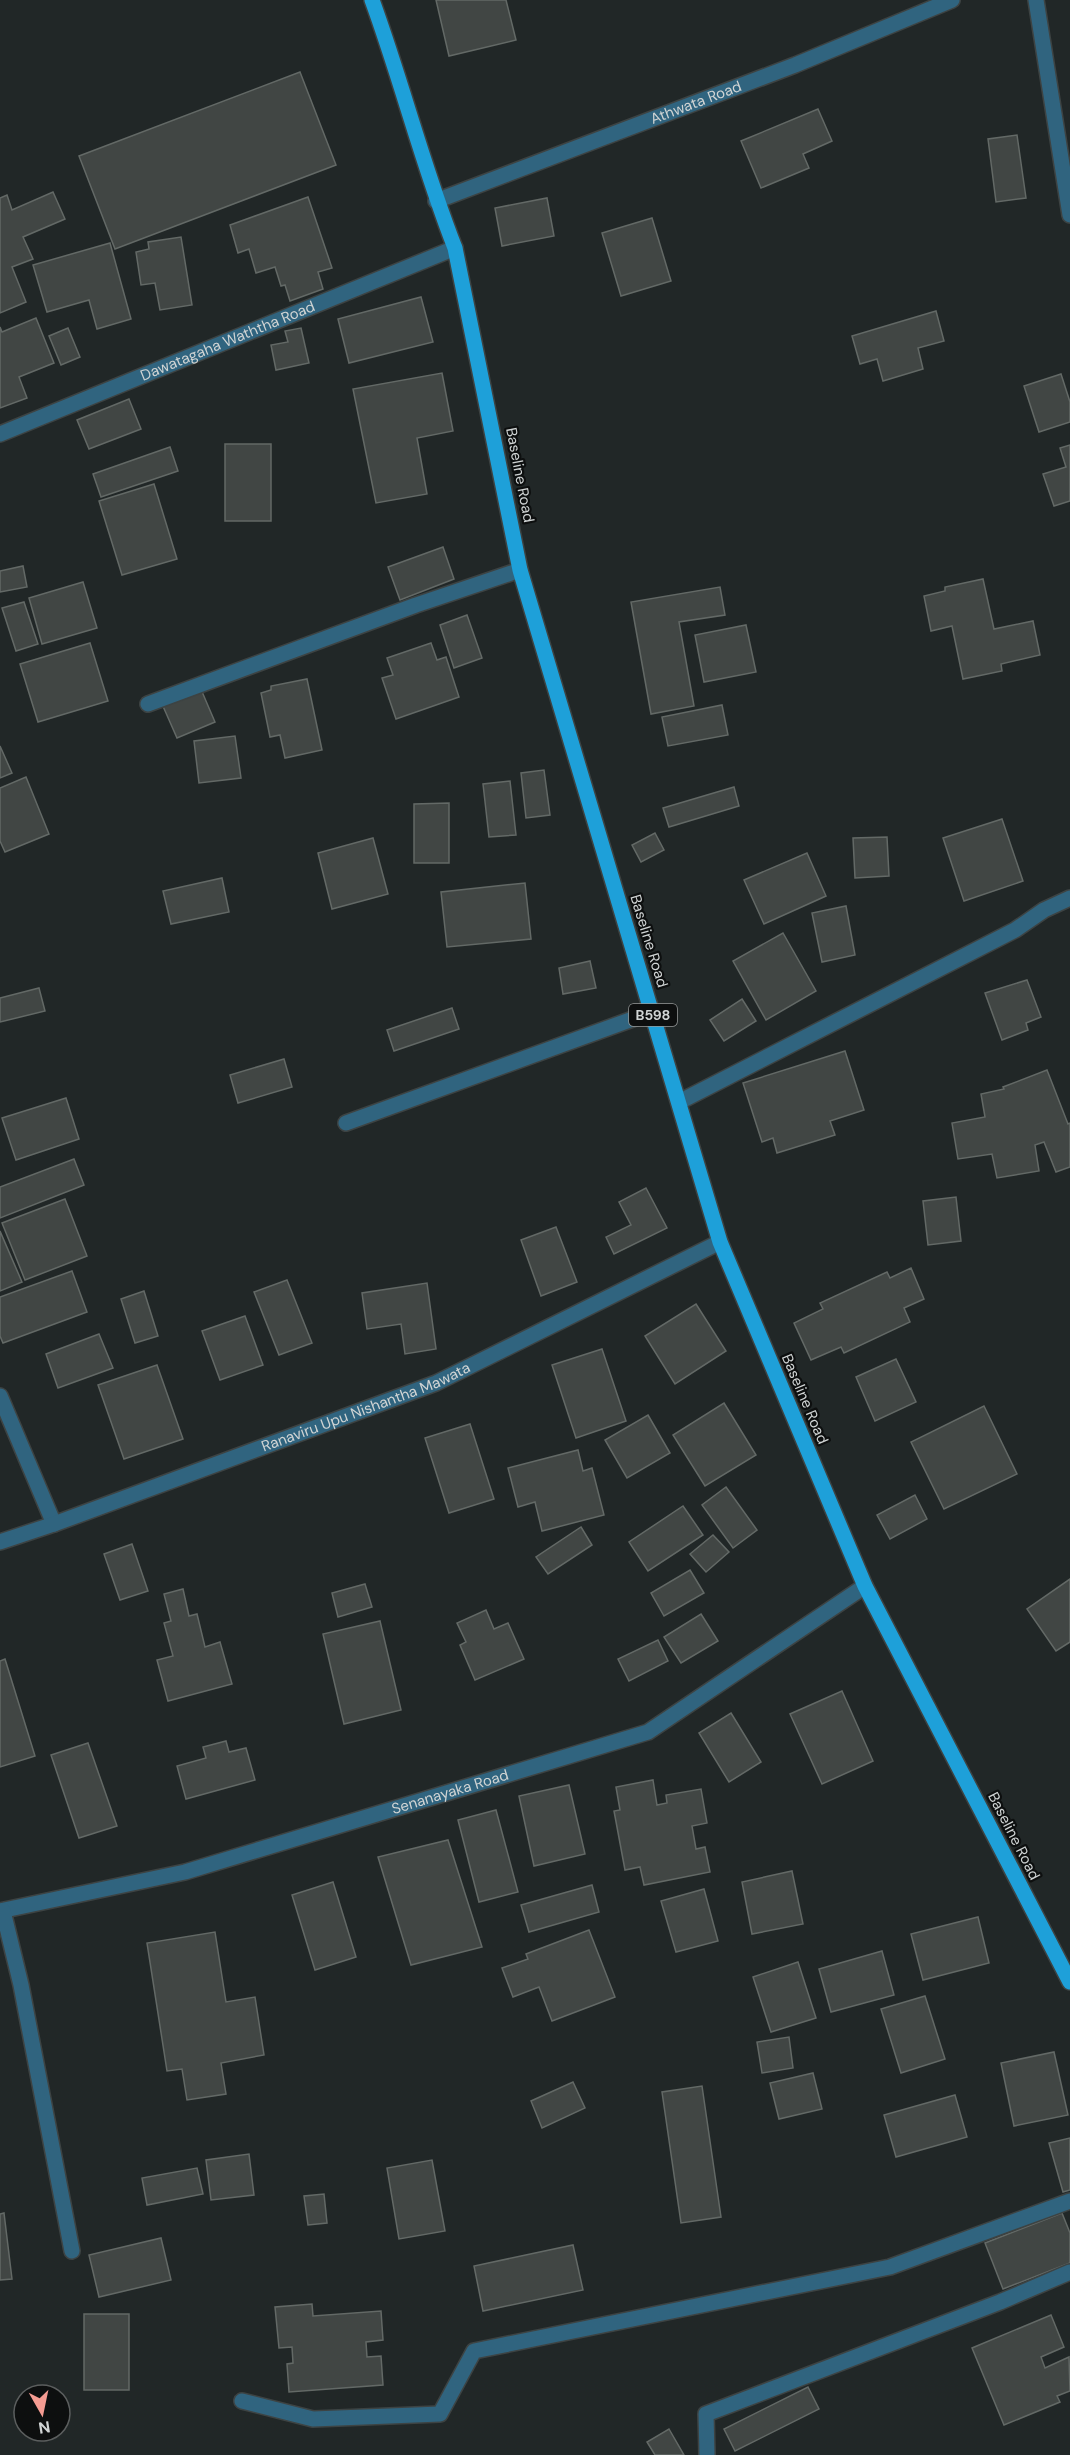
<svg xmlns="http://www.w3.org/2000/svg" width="1070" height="2455" font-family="'DM Sans',sans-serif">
	<rect width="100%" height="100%" fill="#212727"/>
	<g fill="#414644" stroke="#636966" stroke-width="1.5">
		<path d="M 436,0 L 506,0 L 516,40 L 449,56 Z"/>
		<path d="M 300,72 L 336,165 L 115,249 L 79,156 Z"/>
		<path d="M 818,109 L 832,141 L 803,154 L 809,168 L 761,188 L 741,141 Z"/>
		<path d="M 1017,135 L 1026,198 L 996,202 L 988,139 Z"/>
		<path d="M 53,192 L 65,219 L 23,237 L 33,259 L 12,267 L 26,302 L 0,313 L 0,198 L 7,195 L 12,210 Z"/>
		<path d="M 308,197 L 332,268 L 318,272 L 323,289 L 290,301 L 285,285 L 281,286 L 275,267 L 256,273 L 249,249 L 238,253 L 230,225 Z"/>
		<path d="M 547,198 L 554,236 L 502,246 L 495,208 Z"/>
		<path d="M 652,218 L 671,281 L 621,296 L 602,233 Z"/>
		<path d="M 181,237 L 192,305 L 160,310 L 155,283 L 141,285 L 136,252 L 149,249 L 148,242 Z"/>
		<path d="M 110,243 L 131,319 L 97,329 L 89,300 L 47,312 L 33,265 Z"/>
		<path d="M 421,297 L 433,342 L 349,363 L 338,319 Z"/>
		<path d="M 936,311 L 944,341 L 918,348 L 923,369 L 883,381 L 877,359 L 860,364 L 852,336 Z"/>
		<path d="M 36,318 L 54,363 L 19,377 L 27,398 L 0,408 L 0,327 L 2,332 Z"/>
		<path d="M 68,328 L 80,357 L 61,365 L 49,336 Z"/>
		<path d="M 301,328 L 309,363 L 276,370 L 271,345 L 288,342 L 285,331 Z"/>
		<path d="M 442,373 L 453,431 L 417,438 L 427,494 L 376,503 L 353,389 Z"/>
		<path d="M 1061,374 L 1070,402 L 1070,422 L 1039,432 L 1024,386 Z"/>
		<path d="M 129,399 L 141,429 L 89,449 L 77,420 Z"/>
		<rect x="225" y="444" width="46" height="77"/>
		<path d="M 1070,445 L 1070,501 L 1054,506 L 1043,474 L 1066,467 L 1060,448 Z"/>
		<path d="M 170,447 L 178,471 L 101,497 L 93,474 Z"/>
		<path d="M 154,484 L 177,559 L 122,575 L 99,501 Z"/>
		<path d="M 443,547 L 454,579 L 400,600 L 388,567 Z"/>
		<path d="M 23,566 L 27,587 L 0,592 L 0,571 Z"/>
		<path d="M 983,579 L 994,629 L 1033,621 L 1040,655 L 1001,664 L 1002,671 L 963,679 L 952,626 L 931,631 L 924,596 L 945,591 L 945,587 Z"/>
		<path d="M 83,582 L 97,628 L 42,644 L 29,598 Z"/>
		<path d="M 720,587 L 725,615 L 679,622 L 694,706 L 651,714 L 631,602 Z"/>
		<path d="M 24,602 L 38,644 L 16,651 L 2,608 Z"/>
		<path d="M 467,615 L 482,658 L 454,668 L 440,625 Z"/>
		<path d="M 746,625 L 756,672 L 704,682 L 695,635 Z"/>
		<path d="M 90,643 L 108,701 L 38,722 L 20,664 Z"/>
		<path d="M 431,643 L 437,660 L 446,657 L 459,697 L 396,719 L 382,678 L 393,675 L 387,658 Z"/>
		<path d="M 307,679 L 322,750 L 285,758 L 280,735 L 270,737 L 261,693 L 271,690 L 271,686 Z"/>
		<path d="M 200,687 L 215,722 L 177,738 L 162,704 Z"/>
		<path d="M 722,705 L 728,735 L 668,746 L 662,717 Z"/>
		<path d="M 235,736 L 241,778 L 199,783 L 194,741 Z"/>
		<path d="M 0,746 L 12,773 L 0,778 Z"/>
		<path d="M 544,770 L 550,815 L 526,818 L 521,773 Z"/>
		<path d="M 26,777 L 49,834 L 5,852 L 0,841 L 0,788 Z"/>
		<path d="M 510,781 L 516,835 L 489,837 L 483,784 Z"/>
		<path d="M 734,787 L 739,806 L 669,827 L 663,808 Z"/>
		<path d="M 449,803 L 449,863 L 414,863 L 414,804 Z"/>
		<path d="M 1002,819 L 1023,881 L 964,901 L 943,838 Z"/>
		<path d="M 655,833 L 664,850 L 641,862 L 632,845 Z"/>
		<path d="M 887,837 L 889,876 L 855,878 L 853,838 Z"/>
		<path d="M 373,838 L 388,894 L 332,909 L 318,853 Z"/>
		<path d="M 807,853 L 826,896 L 764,924 L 744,880 Z"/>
		<path d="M 222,878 L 229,912 L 171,924 L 163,891 Z"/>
		<path d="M 525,883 L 531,939 L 447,947 L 441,892 Z"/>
		<path d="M 846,906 L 855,955 L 822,962 L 812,913 Z"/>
		<path d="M 783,933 L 816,991 L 766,1020 L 733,961 Z"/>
		<path d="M 590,961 L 596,988 L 563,994 L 559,968 Z"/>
		<path d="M 1027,980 L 1041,1017 L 1026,1023 L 1028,1030 L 1002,1040 L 985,993 Z"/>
		<path d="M 39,988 L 45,1011 L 0,1022 L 0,998 Z"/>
		<path d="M 742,999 L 756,1021 L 724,1041 L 710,1020 Z"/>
		<path d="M 452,1008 L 459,1029 L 394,1051 L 387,1030 Z"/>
		<path d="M 845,1051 L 864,1110 L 830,1121 L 835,1135 L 777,1153 L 773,1138 L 762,1142 L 743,1083 Z"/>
		<path d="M 284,1059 L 292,1087 L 238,1103 L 230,1075 Z"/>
		<path d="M 1047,1070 L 1068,1124 L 1070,1123 L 1070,1167 L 1056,1172 L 1044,1142 L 1035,1145 L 1039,1171 L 997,1178 L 992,1154 L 958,1159 L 952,1123 L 985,1117 L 981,1094 L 1004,1089 L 1003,1087 Z"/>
		<path d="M 66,1098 L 79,1139 L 16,1160 L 2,1118 Z"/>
		<path d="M 74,1159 L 84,1185 L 0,1218 L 0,1187 Z"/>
		<path d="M 646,1188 L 667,1228 L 614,1254 L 606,1237 L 631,1225 L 619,1202 Z"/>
		<path d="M 956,1197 L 961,1241 L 928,1245 L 923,1201 Z"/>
		<path d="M 65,1199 L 87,1256 L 25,1280 L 2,1223 Z"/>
		<path d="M 556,1227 L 577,1282 L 541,1296 L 521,1240 Z"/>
		<path d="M 0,1231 L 22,1282 L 0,1291 Z"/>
		<path d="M 911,1268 L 924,1299 L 904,1308 L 910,1322 L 844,1353 L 841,1347 L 811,1360 L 794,1323 L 823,1309 L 820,1303 L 887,1272 L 890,1278 Z"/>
		<path d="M 72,1271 L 87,1312 L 3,1343 L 0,1336 L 0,1297 Z"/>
		<path d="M 287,1280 L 312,1343 L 279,1355 L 254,1292 Z"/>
		<path d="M 427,1283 L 436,1349 L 405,1354 L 401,1324 L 367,1329 L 362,1293 Z"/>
		<path d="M 144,1291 L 158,1336 L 135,1343 L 121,1299 Z"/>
		<path d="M 696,1304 L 726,1351 L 675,1384 L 645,1336 Z"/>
		<path d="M 245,1316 L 263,1365 L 220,1380 L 202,1331 Z"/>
		<path d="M 99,1334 L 113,1368 L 58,1388 L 46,1354 Z"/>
		<path d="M 602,1349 L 626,1421 L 576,1438 L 552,1365 Z"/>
		<path d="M 896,1359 L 916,1402 L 875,1421 L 856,1377 Z"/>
		<path d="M 157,1365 L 183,1439 L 124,1459 L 98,1385 Z"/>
		<path d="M 724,1403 L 756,1455 L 705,1486 L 673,1435 Z"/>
		<path d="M 984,1406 L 1017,1474 L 944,1509 L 911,1442 Z"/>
		<path d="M 648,1415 L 670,1453 L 627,1478 L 605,1440 Z"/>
		<path d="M 470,1424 L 494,1499 L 449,1513 L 425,1438 Z"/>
		<path d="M 578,1450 L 583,1471 L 592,1468 L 604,1515 L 542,1531 L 535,1502 L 518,1507 L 508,1468 Z"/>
		<path d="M 726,1487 L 757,1530 L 733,1548 L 702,1505 Z"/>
		<path d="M 915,1495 L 927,1519 L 890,1539 L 877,1515 Z"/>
		<path d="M 683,1506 L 703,1535 L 648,1571 L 629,1542 Z"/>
		<path d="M 581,1527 L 592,1545 L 548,1574 L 536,1557 Z"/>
		<path d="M 713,1535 L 729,1552 L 706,1572 L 690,1554 Z"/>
		<path d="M 132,1544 L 148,1591 L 120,1600 L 104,1554 Z"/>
		<path d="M 690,1570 L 704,1593 L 664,1616 L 651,1593 Z"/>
		<path d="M 1070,1579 L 1070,1642 L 1056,1651 L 1027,1609 Z"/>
		<path d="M 365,1584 L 372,1607 L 338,1617 L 332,1593 Z"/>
		<path d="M 183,1589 L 189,1616 L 197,1614 L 205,1647 L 220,1642 L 232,1684 L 168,1701 L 157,1660 L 173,1656 L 164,1623 L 171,1621 L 164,1594 Z"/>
		<path d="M 486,1610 L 494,1629 L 508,1623 L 524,1659 L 475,1680 L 460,1645 L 466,1642 L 457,1623 Z"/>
		<path d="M 701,1614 L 718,1641 L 681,1663 L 664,1637 Z"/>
		<path d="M 380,1621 L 401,1710 L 344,1724 L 323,1634 Z"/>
		<path d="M 658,1640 L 668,1661 L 629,1681 L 618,1659 Z"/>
		<path d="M 5,1659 L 35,1756 L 0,1767 L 0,1661 Z"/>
		<path d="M 842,1691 L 873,1761 L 822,1784 L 790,1714 Z"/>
		<path d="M 731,1713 L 761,1762 L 729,1782 L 699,1733 Z"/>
		<path d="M 226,1741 L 229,1752 L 246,1748 L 255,1780 L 186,1799 L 177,1766 L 206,1758 L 203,1747 Z"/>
		<path d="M 88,1743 L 117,1826 L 79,1838 L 51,1755 Z"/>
		<path d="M 653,1780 L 657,1805 L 667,1803 L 666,1795 L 701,1789 L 707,1823 L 692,1826 L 696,1849 L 705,1847 L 710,1872 L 644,1885 L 640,1867 L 625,1870 L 614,1811 L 620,1810 L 616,1787 Z"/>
		<path d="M 569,1785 L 585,1854 L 534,1866 L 519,1796 Z"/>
		<path d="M 496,1810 L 518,1892 L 479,1902 L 458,1820 Z"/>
		<path d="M 448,1840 L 482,1947 L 411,1965 L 378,1857 Z"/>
		<path d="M 792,1871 L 803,1924 L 752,1934 L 742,1882 Z"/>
		<path d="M 333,1882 L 356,1957 L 315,1970 L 292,1895 Z"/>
		<path d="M 592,1885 L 599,1912 L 529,1932 L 521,1905 Z"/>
		<path d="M 704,1889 L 718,1941 L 676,1952 L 661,1901 Z"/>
		<path d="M 978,1917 L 989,1963 L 923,1980 L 911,1934 Z"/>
		<path d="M 589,1930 L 615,1997 L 552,2021 L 539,1987 L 513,1997 L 502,1968 L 528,1959 L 526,1954 Z"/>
		<path d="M 215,1932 L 226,2002 L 255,1997 L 264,2055 L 221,2063 L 226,2094 L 187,2100 L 182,2069 L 167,2071 L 147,1943 Z"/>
		<path d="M 882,1951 L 894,1995 L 831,2012 L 819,1969 Z"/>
		<path d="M 798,1962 L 816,2018 L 771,2032 L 753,1977 Z"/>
		<path d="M 925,1996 L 945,2059 L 901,2073 L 881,2009 Z"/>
		<path d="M 789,2037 L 793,2068 L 762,2073 L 757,2042 Z"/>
		<path d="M 1054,2052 L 1068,2115 L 1014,2126 L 1001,2063 Z"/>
		<path d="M 813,2073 L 822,2109 L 779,2119 L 770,2083 Z"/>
		<path d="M 573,2082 L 585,2108 L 542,2128 L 531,2101 Z"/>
		<path d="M 702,2086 L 721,2217 L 681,2223 L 662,2092 Z"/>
		<path d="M 955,2095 L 967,2137 L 896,2157 L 884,2115 Z"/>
		<path d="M 1070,2138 L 1070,2190 L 1063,2192 L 1049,2143 Z"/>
		<path d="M 249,2154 L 254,2195 L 211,2200 L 206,2160 Z"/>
		<path d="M 432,2160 L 445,2231 L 399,2239 L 387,2168 Z"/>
		<path d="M 197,2168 L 203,2194 L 147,2205 L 142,2178 Z"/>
		<path d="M 324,2194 L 327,2223 L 308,2225 L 304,2196 Z"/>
		<path d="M 4,2213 L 12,2279 L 0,2280 L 0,2214 Z"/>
		<path d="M 1062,2213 L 1070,2233 L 1070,2263 L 1003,2289 L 985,2243 Z"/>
		<path d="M 161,2238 L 171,2280 L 99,2297 L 89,2255 Z"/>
		<path d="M 573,2245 L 583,2290 L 483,2311 L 474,2266 Z"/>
		<path d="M 312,2304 L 313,2316 L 381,2311 L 383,2340 L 366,2342 L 367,2357 L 381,2356 L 383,2385 L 289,2392 L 287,2364 L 293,2363 L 292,2347 L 279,2348 L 275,2307 Z"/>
		<rect x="84" y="2314" width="45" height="76"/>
		<path d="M 1051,2315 L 1064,2347 L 1041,2357 L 1045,2368 L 1069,2357 L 1070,2391 L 1057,2396 L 1060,2402 L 1004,2425 L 972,2348 Z"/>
		<path d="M 808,2387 L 819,2409 L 735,2451 L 724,2429 Z"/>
		<path d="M 669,2429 L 684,2455 L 655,2455 L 647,2442 Z"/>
	</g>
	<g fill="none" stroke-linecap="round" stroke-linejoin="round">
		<defs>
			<g id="minor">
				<path d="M 1036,0 L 1070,215"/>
				<path id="s1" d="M 436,201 L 795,65 L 952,0"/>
				<path id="s2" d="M 0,434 L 455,248"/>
				<path d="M 148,704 L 416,605 L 520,570"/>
				<path d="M 679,1102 L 1015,930 L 1044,910 L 1070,898"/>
				<path d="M 346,1123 L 652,1012"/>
				<path d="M 0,1396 L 54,1524"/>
				<path id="s3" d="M 0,1542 L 54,1524 L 436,1383 L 720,1242"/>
				<path id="s4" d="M 0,1911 L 185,1872 L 648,1732 L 865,1586"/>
				<path d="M 3,1911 L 21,1985 L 72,2251"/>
				<path d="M 242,2401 L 313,2419 L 440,2414 L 474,2351 L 890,2267 L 1070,2201"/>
				<path d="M 707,2455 L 706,2414 L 1000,2302 L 1070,2272"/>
			</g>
			<path id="primary" d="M 372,0 C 402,82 423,167 455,248 L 520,570 L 720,1242 L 865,1586 L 1070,1982"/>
		</defs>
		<use href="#minor" stroke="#3d4343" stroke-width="18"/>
		<use href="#primary" stroke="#3d4343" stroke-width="18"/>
		<use href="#minor" stroke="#30647f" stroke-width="15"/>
		<use href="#primary" stroke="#1ea0d9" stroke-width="15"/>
	</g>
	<g text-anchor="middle" stroke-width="4.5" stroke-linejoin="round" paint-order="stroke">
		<rect fill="#0d0f0f" stroke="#969999" stroke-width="1.5" x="629" y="1004" width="48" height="22" rx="4.5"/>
		<g font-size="14" font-weight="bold" fill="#d0d4d4">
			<text x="653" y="1020">B598</text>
		</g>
		<g font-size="15" fill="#d0d4d4" stroke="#0d0f0f">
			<text dy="5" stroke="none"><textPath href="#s1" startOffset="278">Athwata Road</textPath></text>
			<text dy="5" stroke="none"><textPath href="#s2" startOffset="246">Dawatagaha Waththa Road</textPath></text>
			<text transform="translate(520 475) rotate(79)" y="5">Baseline Road</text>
			<text transform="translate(649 941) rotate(73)" y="5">Baseline Road</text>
			<text transform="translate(805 1399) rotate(67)" y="5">Baseline Road</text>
			<text dy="5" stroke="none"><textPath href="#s3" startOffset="390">Ranaviru Upu Nishantha Mawata</textPath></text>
			<text dy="5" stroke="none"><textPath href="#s4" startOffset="466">Senanayaka Road</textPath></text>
			<text transform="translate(1014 1836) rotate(63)" y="5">Baseline Road</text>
		</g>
	</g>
	<g transform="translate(42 2413) rotate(171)"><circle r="28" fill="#0d0f0f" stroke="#5b5e5e" stroke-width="1.5"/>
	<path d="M0-4.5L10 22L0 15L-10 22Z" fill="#f59c92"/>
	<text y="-9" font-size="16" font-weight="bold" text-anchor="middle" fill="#d0d4d4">N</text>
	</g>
</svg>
